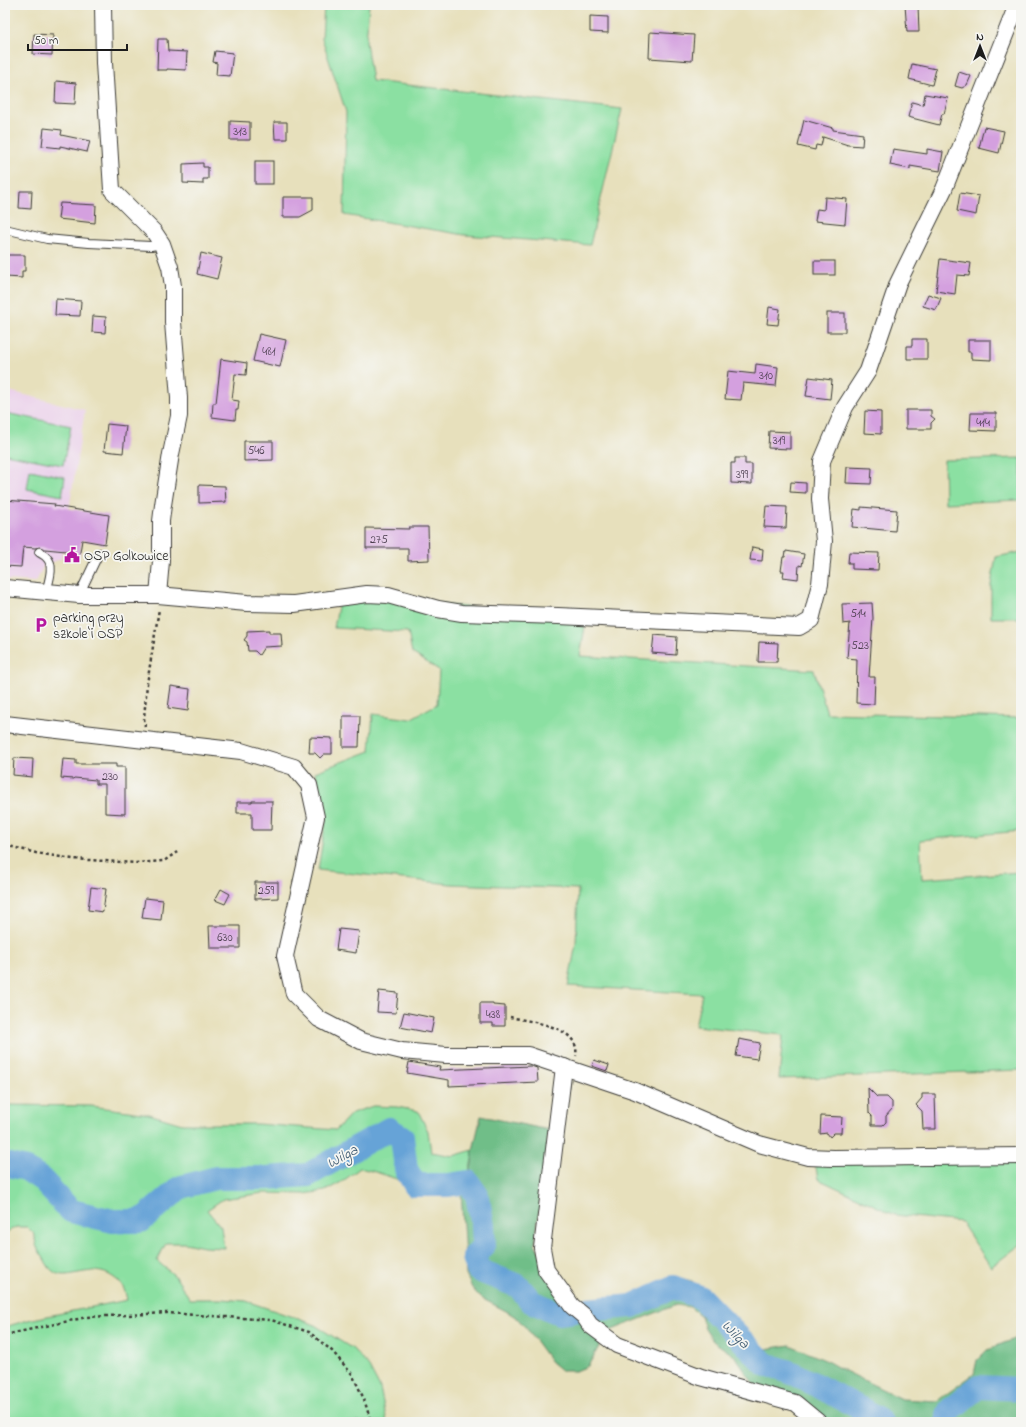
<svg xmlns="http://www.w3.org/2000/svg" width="1026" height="1427" font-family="'Indie Flower',sans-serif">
	<rect width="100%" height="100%" fill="#f6f6f2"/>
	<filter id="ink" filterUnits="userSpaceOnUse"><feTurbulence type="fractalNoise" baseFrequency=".025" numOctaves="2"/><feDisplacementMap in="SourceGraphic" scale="8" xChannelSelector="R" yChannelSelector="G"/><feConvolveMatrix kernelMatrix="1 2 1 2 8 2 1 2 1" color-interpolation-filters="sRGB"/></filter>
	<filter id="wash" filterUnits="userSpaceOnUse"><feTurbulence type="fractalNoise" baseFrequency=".012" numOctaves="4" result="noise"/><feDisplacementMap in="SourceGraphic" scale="16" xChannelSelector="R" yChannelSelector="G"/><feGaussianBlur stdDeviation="0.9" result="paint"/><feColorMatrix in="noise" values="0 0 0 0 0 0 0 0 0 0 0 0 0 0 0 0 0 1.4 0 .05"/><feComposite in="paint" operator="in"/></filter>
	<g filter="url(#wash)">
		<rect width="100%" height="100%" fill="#e7e0bc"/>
		<path fill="#ebd1eb" d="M 5,390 L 85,410 L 61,559 L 44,565 L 36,582 L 5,580 Z"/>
		<g fill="#8be0a2" stroke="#547e5f">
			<path d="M 324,5 L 369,5 L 366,42 L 372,81 L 622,109 L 590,245 L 465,235 L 344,215 L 346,112 L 322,39 Z"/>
			<path d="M 5,413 L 71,426 L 63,465 L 5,454 Z"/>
			<path d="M 1021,458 L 1021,500 L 945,503 L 944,460 Z"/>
			<path d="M 30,470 L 65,477 L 62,496 L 27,489 Z"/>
			<path d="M 1021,552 L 1021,618 L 991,618 L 991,585 L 996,557 Z"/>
			<path d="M 367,596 L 586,620 L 580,656 L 814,670 L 827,713 L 1021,718 L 1021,831 L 920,840 L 922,879 L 1021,872 L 1021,1070 L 779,1079 L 783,1035 L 695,1026 L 702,994 L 568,986 L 576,944 L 578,889 L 451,884 L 318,870 L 327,813 L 315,772 L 370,751 L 373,714 L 410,719 L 437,704 L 439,670 L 412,653 L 408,632 L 334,628 L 339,601 Z"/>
			<path d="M 5,1105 L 91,1106 L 149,1114 L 182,1124 L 257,1124 L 336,1130 L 352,1113 L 373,1106 L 397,1107 L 418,1111 L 428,1131 L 431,1152 L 453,1156 L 473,1150 C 472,1165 468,1177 461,1191 L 417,1186 L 379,1173 L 360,1168 L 343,1181 L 325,1191 L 304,1194 L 263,1193 L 223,1199 L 207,1210 L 221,1227 L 224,1248 L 204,1247 L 185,1243 L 166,1243 L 157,1261 L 175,1276 L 190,1299 L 222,1299 L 246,1301 L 313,1324 L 353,1349 L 369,1367 L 380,1388 L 387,1422 L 5,1422 L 5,1327 L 28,1320 L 127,1300 C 125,1289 122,1283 113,1277 C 91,1262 68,1282 54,1272 C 49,1269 46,1262 43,1257 C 37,1248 35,1246 35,1235 L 27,1227 L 16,1227 L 5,1233 Z"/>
			<path d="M 815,1162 L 1021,1162 L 1021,1244 L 991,1267 L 961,1222 L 895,1215 L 818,1179 Z"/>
		</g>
		<path fill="#70be88" stroke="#466d52" d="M 481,1116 L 549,1130 L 535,1244 L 576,1318 L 588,1305 L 606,1303 L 630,1298 L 676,1277 L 692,1281 L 706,1293 L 715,1307 L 746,1338 L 766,1349 L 790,1345 L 825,1360 L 839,1368 L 902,1399 L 937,1401 L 974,1374 L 977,1360 L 987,1350 L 1021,1336 L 1021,1422 L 818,1422 L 759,1391 L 751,1380 L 736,1357 L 713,1341 L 705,1329 L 701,1316 L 690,1307 L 676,1305 L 612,1330 L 602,1341 L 588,1366 L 576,1371 L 562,1371 L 551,1362 L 527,1329 L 517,1318 L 506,1311 L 481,1298 L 472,1288 L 466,1275 L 461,1191 L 468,1178 L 472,1164 L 473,1150 Z"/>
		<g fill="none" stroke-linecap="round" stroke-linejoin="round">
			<g stroke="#66a3d7" stroke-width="24">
				<path d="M 5,1164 L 26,1169 L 41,1179 L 71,1211 L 113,1221 L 141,1221 L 181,1187 L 216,1178 L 267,1178 L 308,1175 L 389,1129 L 402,1137 L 406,1169 L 415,1185 L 448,1185 L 468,1182 L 477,1195 L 483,1225 L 484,1245 L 474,1257 L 478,1270 L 518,1286 L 532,1302 L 559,1313 L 574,1311"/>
				<path d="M 586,1310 L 632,1306 L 673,1287 L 700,1297 L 765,1364 L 795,1374 L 873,1415 L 881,1422"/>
				<path d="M 946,1422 L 950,1410 L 978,1387 L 1021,1389"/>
			</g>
		</g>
		<g id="blocks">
			<g fill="#d4a0df">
				<path d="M 905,5 L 918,5 L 919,32 L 907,32 Z"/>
				<path d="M 590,16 L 608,17 L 608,33 L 590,32 Z"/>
				<path d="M 650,32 L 694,35 L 692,61 L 649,58 Z"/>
				<path d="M 34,34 L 53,35 L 52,55 L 33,54 Z"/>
				<path d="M 158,39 L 167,39 L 168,51 L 187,52 L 186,70 L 167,69 L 167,70 L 157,70 Z"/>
				<path d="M 215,51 L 233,53 L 230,76 L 216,75 L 217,63 L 213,62 Z"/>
				<path d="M 912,64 L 936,69 L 932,85 L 909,79 Z"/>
				<path d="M 959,72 L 971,76 L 967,85 L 962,88 L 955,86 Z"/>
				<path d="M 56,81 L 76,83 L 75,104 L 55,103 Z"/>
				<path d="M 925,94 L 948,98 L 944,114 L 942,114 L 939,125 L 908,117 L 912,102 L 923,105 Z"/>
				<path d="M 804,120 L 833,128 L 833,130 L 863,134 L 862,146 L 848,145 L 823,137 L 821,146 L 816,145 L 815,150 L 798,146 Z"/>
				<path d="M 230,121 L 250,122 L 250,140 L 230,140 Z"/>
				<path d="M 274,122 L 287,122 L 287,139 L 275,139 Z"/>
				<path d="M 984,127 L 1004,131 L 999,153 L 979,148 Z"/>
				<path d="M 44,128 L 62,130 L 61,135 L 90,141 L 87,152 L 60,146 L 60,148 L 42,146 Z"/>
				<path d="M 893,149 L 927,154 L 927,149 L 943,152 L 940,171 L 910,166 L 910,169 L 890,165 Z"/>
				<rect x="255" y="161" width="18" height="23"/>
				<path d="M 203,163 L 203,167 L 208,167 L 208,179 L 203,179 L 203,184 L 183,183 L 183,164 Z"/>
				<path d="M 20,191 L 32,191 L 31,209 L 19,208 Z"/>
				<path d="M 960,193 L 979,196 L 976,215 L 957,211 Z"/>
				<path d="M 283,197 L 313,197 L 313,210 L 300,217 L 283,217 Z"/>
				<path d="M 825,197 L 847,199 L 845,224 L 815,221 L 817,209 L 824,210 Z"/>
				<path d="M 60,203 L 96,205 L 95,223 L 58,219 Z"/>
				<path d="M 201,253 L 222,258 L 217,279 L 197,274 Z"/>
				<path d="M 7,255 L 25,255 L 25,271 L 22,271 L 22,278 L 6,277 Z"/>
				<path d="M 940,259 L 971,263 L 969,276 L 957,275 L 955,294 L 936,291 Z"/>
				<rect x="814" y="261" width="21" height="14"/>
				<path d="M 928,294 L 941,298 L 936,310 L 923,306 Z"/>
				<path d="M 56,299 L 81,301 L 80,316 L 55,315 Z"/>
				<path d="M 769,307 L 780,309 L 778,325 L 767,324 Z"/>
				<rect x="827" y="313" width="18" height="19"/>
				<path d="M 93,316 L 106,317 L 105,333 L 92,332 Z"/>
				<path d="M 259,334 L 286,340 L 280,367 L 253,361 Z"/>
				<path d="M 912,339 L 927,339 L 927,359 L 907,359 L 907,346 L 912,346 Z"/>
				<path d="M 968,340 L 991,340 L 991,360 L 971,359 L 971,352 L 968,352 Z"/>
				<path d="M 221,359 L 247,363 L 246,375 L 235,374 L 232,400 L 239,401 L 238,410 L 236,410 L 235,420 L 212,417 L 213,403 L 216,403 Z"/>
				<path d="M 756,364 L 778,367 L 776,386 L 743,383 L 741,400 L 725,399 L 728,371 L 755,374 Z"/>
				<path d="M 809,377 L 832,380 L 830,399 L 806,396 Z"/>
				<path d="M 906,410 L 931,410 L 931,416 L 935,419 L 931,423 L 931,429 L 906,429 Z"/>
				<path d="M 865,411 L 881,412 L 881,434 L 864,433 Z"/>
				<path d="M 971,413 L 996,413 L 996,431 L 970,430 Z"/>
				<path d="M 107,424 L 126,426 L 123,453 L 104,451 Z"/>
				<path d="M 769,431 L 790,432 L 790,449 L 768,448 Z"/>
				<path d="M 244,441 L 273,441 L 273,460 L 244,461 Z"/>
				<path d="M 735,458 L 745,458 L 745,464 L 752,464 L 752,484 L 731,483 L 731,463 L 735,463 Z"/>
				<path d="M 847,467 L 872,468 L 871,484 L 846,483 Z"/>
				<path d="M 791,482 L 806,483 L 806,493 L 790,492 Z"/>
				<path d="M 199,485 L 225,486 L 226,502 L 199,503 Z"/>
				<path d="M 5,500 L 55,504 L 54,506 L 109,515 L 105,544 L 82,540 L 79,558 L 65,556 L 66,551 L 45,549 L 40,547 L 35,548 L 23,547 L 21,567 L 5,566 Z"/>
				<path d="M 766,506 L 787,507 L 786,528 L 764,527 Z"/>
				<path d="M 861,507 L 897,510 L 895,531 L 852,527 L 854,509 L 861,510 Z"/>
				<path d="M 409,527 L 428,527 L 429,560 L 408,561 L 408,548 L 366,548 L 366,528 L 409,529 Z"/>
				<path d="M 752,547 L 763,549 L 762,561 L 750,560 Z"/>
				<path d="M 786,551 L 804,554 L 802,566 L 799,565 L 798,579 L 783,577 L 784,571 L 781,571 L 783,557 L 785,557 Z"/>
				<path d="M 849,552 L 879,553 L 878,570 L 852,569 L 852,563 L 848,563 Z"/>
				<path d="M 872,603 L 873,618 L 869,677 L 875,677 L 874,704 L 856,703 L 857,659 L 847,658 L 850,623 L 843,624 L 842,604 Z"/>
				<path d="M 269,630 L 269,633 L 281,633 L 282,646 L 264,647 L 259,655 L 255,651 L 248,651 L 247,642 L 244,640 L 247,636 L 247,631 Z"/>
				<path d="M 654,635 L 677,637 L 676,655 L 652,653 Z"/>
				<path d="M 759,642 L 778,643 L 777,662 L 758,662 Z"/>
				<path d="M 171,686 L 190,689 L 188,711 L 168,708 Z"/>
				<path d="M 343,716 L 360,716 L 359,747 L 343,747 Z"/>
				<path d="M 310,737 L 332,738 L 332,754 L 324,754 L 320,758 L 315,753 L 309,753 Z"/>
				<path d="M 14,758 L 33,759 L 32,777 L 13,775 Z"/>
				<path d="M 63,759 L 76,760 L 76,764 L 116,764 L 116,767 L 125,767 L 125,814 L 105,813 L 105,784 L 96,784 L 96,780 L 74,778 L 73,779 L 61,778 Z"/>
				<path d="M 252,801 L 272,801 L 271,830 L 252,830 L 252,813 L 237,813 L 237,802 L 252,802 Z"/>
				<path d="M 255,882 L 278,882 L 278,898 L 255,899 Z"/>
				<path d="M 91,887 L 106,889 L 103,912 L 88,910 Z"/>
				<path d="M 221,889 L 230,894 L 225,904 L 215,900 Z"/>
				<path d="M 145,898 L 163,900 L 161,920 L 142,918 Z"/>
				<path d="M 209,926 L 240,926 L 240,948 L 210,948 Z"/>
				<path d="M 339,929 L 359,931 L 356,953 L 336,950 Z"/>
				<path d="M 379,991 L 398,993 L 396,1013 L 377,1012 Z"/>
				<path d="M 480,1003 L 493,1003 L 493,1005 L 505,1006 L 505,1026 L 493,1026 L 493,1023 L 480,1023 Z"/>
				<path d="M 404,1012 L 434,1018 L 431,1033 L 400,1027 Z"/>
				<path d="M 739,1039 L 760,1043 L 757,1059 L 736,1056 Z"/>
				<path d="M 594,1060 L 609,1065 L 607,1071 L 592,1066 Z"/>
				<path d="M 409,1062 L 440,1067 L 439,1070 L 531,1066 L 537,1068 L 538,1082 L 449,1086 L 449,1080 L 407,1073 Z"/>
				<path d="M 868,1088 L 877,1097 L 887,1097 L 892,1102 L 892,1109 L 886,1116 L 886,1122 L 883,1125 L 872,1125 L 872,1116 L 869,1113 Z"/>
				<path d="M 922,1094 L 935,1094 L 936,1129 L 923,1129 L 922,1111 L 916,1105 L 922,1098 Z"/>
				<path d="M 821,1116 L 842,1117 L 841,1133 L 834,1133 L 830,1137 L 827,1133 L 820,1134 Z"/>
			</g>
		</g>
	</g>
	<g filter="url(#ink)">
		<use href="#blocks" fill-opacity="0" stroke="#3a3934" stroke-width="1"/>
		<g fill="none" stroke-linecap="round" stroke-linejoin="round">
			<defs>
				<g id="lane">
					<path d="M 5,229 L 47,239 L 89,243 L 151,246 L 162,244"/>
					<path d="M 39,552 C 41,554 45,555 47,558 C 55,566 48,583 46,593"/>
					<path d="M 79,595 L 99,553"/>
				</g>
				<g id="street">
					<path d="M 103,5 L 104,63 L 112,190 L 154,232 L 162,244 L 170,267 L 173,286 L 173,322 L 179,398 L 179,416 L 171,454 L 163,505 L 161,521 L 161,561 L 158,595"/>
					<path d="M 5,588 L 79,595 L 158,595 L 247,603 L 294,604 L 367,594 L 388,595 L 438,609 L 462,613 L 558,616 L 799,627 L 811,620 L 820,584 L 824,541 L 820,499 L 822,461 L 845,407 L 868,371 L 898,283 L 944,189 L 1017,5"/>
					<path d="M 5,724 L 241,751 L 294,767 L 309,785 L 316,817 L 285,956 L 294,994 L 319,1019 L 361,1041 L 402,1051 L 446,1055 L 528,1055 L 635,1091 L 759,1144 L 808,1157 L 833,1158 L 1021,1156"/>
					<path d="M 564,1067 L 542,1248 L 546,1270 L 572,1306 L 584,1316 L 590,1325 L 617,1345 L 701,1377 L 795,1403 L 818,1422"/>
				</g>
			</defs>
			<use href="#lane" stroke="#3a3934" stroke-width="10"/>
			<use href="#street" stroke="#3a3934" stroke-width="18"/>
			<g stroke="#3a3934" stroke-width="2.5" stroke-dasharray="3 3" stroke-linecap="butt">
				<path d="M 145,727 L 144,718 L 147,684 L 159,609"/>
				<path d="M 5,845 L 36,853 L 73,859 L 136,863 L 164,861 L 177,852"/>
				<path d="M 510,1017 C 531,1022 581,1026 576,1056"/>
				<path d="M 5,1335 L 87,1317 L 167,1313 L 271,1320 L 309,1332 L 332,1351 L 352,1374 L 364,1399 L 371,1422"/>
			</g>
			<use href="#lane" stroke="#fff" stroke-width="8"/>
			<use href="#street" stroke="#fff" stroke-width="16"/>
		</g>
	</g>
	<defs>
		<symbol id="civic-bare" viewBox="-9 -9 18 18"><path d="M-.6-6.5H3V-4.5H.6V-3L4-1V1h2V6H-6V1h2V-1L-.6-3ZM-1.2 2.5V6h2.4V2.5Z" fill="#b5179e" stroke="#f6f6f2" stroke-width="2.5" paint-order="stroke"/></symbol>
		<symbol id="parking-bare" viewBox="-9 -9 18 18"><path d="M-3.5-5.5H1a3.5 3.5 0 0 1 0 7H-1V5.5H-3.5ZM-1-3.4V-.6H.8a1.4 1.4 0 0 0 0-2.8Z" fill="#b5179e" stroke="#f6f6f2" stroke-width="2.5" paint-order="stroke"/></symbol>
	</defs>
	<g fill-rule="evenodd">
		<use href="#civic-bare" x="61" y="544" width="22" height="22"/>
		<use href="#parking-bare" x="30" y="614" width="22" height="22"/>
	</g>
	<g text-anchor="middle" stroke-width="3.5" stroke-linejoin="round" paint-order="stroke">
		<g font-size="12" fill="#4a3d4d">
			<text x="240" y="135">313</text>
			<text x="269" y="355">481</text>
			<text x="766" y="379">310</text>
			<text x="983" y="426">414</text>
			<text x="779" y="444">319</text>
			<text x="256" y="454">546</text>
			<text x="742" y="478">399</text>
			<text x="379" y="543">275</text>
			<text x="858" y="617">514</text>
			<text x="860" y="649">523</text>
			<text x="110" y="780">230</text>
			<text x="266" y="894">259</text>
			<text x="225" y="941">630</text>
			<text x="493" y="1018">438</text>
		</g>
		<g font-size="14" fill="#1c1c1c" stroke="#f6f6f2" text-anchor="start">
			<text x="84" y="560">OSP Golkowice</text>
			<text x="53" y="622">parking przy<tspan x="53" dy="16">szkole i OSP</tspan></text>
		</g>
		<g font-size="15" font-style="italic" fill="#3d5970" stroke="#f6f6f2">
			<text transform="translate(342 1156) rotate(-29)" y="5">Wilga</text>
			<text transform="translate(736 1334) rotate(46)" y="5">Wilga</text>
		</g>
	</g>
	<rect width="1026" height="1427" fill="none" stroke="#f6f6f2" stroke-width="20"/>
	<g transform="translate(980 46)" stroke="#f6f6f2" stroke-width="3" paint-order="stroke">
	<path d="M0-3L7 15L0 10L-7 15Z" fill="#1c1c1c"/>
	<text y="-6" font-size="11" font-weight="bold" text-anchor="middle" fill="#1c1c1c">N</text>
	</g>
	<path d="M28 44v6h99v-6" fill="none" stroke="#1c1c1c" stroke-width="2"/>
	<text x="34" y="44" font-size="12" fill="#1c1c1c" stroke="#f6f6f2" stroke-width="3" paint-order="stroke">50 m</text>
</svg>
